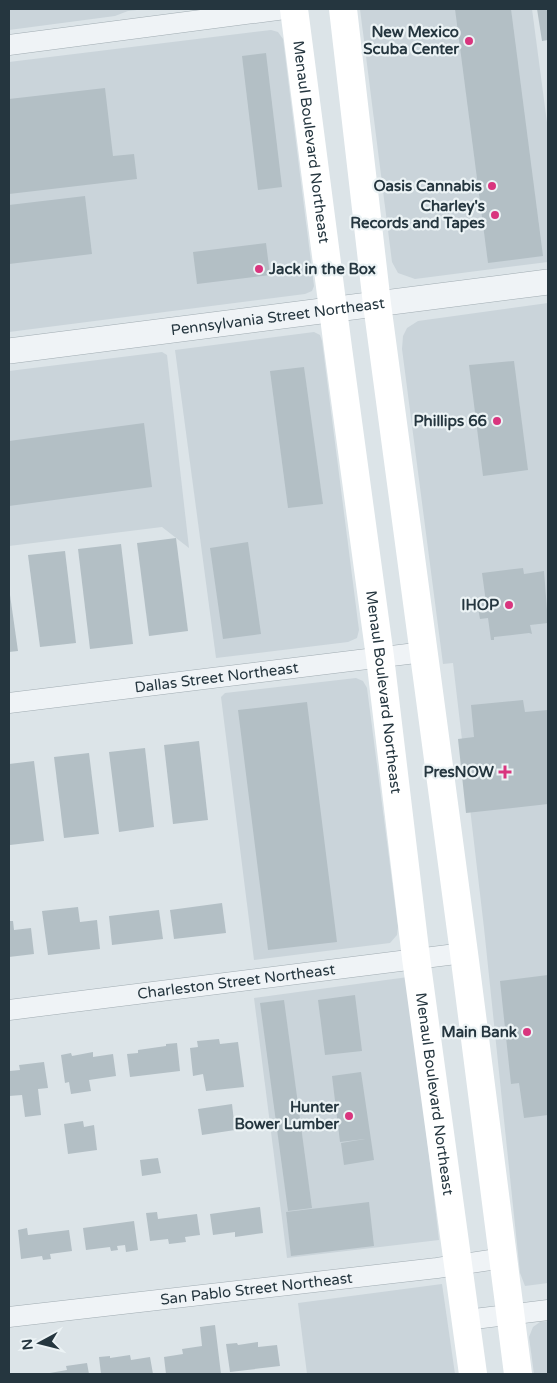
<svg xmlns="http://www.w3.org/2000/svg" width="557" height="1383" font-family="'Varela Round',sans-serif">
	<rect width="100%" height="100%" fill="#dce4e8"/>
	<g fill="#cad4da">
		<path d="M 9,9 L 146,9 L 128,11 L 115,16 L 9,30 Z"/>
		<path d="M 360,9 L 532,9 L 548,130 L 548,262 L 415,279 L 398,273 L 392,262 Z"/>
		<path d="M 271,30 L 278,32 L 283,39 L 314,286 L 312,291 L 305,294 L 9,332 L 9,62 Z"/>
		<path d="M 548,303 L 548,1283 L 525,1286 L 520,1273 L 484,928 L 453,663 L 443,664 L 402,349 L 403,336 L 407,328 L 418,321 Z"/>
		<path d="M 314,332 L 320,335 L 322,341 L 359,630 L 357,638 L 348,642 L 216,658 L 175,350 Z"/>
		<path d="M 162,352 L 167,355 L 189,548 L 162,527 L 9,546 L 9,371 Z"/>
		<path d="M 356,678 L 363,681 L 367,688 L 398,927 L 397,935 L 390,943 L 254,960 L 221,697 L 225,693 Z"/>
		<path d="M 408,977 L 439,1240 L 287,1258 L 254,998 Z"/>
		<path d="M 442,1284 L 455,1374 L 307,1374 L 298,1303 Z"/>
		<path d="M 548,1321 L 548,1374 L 534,1374 L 529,1337 L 533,1327 L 540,1322 Z"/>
	</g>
	<g fill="#b3bfc5">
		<path d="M 455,9 L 511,9 L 543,256 L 488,263 Z"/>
		<path d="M 537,9 L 548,9 L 548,40 L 542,41 Z"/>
		<path d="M 266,53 L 282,187 L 258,190 L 242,56 Z"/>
		<path d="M 105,88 L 113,156 L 134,154 L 137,179 L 9,194 L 9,99 Z"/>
		<path d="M 85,196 L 92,254 L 9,264 L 9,205 Z"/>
		<path d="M 266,243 L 270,275 L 197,284 L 193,252 Z"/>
		<path d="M 514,361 L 528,470 L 483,476 L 469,365 Z"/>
		<path d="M 304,367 L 323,504 L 288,508 L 270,371 Z"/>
		<path d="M 144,423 L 152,487 L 9,506 L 9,441 Z"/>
		<path d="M 176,538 L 188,631 L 149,636 L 137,543 Z"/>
		<path d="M 248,542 L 261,634 L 223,639 L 210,548 Z"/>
		<path d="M 121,544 L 133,644 L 90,649 L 78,549 Z"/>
		<path d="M 65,551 L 76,643 L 40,647 L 28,555 Z"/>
		<path d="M 523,568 L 524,574 L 544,571 L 548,623 L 530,625 L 532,634 L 529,633 L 494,637 L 494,640 L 491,640 L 488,618 L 480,619 L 477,603 L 486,602 L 482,573 Z"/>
		<path d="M 9,588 L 18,651 L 9,652 Z"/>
		<path d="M 523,700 L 525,712 L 548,710 L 548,804 L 466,813 L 458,739 L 474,737 L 471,705 Z"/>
		<path d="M 307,702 L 337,942 L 268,950 L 238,710 Z"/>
		<path d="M 199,741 L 208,820 L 173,824 L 164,745 Z"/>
		<path d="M 145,748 L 154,827 L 119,832 L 109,752 Z"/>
		<path d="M 89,753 L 99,834 L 64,838 L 54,757 Z"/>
		<path d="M 34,761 L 44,841 L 10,845 L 9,832 L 9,764 Z"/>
		<path d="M 222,903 L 226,933 L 174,939 L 170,910 Z"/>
		<path d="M 78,907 L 80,922 L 97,920 L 100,949 L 48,955 L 42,911 Z"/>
		<path d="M 159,910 L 163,939 L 112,945 L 109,916 Z"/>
		<path d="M 9,921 L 13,921 L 14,930 L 31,928 L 34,954 L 9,957 Z"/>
		<path d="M 548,975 L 548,1115 L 524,1118 L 519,1083 L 511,1084 L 500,981 Z"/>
		<path d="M 355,995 L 362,1051 L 325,1055 L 318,1000 Z"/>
		<path d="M 284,1000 L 312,1208 L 288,1211 L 260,1003 Z"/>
		<path d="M 219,1039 L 220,1044 L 238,1042 L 244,1087 L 206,1091 L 203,1074 L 193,1076 L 190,1048 L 198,1047 L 197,1041 Z"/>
		<path d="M 177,1043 L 180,1071 L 130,1077 L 127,1054 L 138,1053 L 138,1050 L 166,1046 L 166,1044 Z"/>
		<path d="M 93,1052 L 93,1057 L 113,1054 L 116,1076 L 89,1080 L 91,1091 L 71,1094 L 69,1082 L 65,1083 L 61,1055 L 71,1053 L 72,1056 Z"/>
		<path d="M 44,1062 L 48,1088 L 38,1089 L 41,1115 L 25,1117 L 22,1095 L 9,1096 L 9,1071 L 20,1070 L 19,1065 Z"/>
		<path d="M 361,1072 L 374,1160 L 344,1165 L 341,1143 L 365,1139 L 340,1142 L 332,1076 Z"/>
		<path d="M 232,1104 L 235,1130 L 202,1135 L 198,1109 Z"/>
		<path d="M 83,1121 L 84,1127 L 94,1125 L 97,1150 L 68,1154 L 64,1124 Z"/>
		<path d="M 158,1158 L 161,1173 L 142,1176 L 140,1160 Z"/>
		<path d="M 369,1202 L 374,1246 L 291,1256 L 286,1212 Z"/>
		<path d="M 260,1207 L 263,1233 L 235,1237 L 235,1232 L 213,1235 L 210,1214 Z"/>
		<path d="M 157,1212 L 158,1219 L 197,1214 L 200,1235 L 185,1237 L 186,1242 L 169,1244 L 168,1239 L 150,1241 L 146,1213 Z"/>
		<path d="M 134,1221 L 138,1250 L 126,1252 L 125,1245 L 117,1246 L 118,1250 L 111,1251 L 110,1247 L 86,1250 L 83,1228 Z"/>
		<path d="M 27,1228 L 28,1235 L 69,1230 L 72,1251 L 50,1254 L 51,1259 L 43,1260 L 42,1256 L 21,1259 L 18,1230 Z"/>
		<path d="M 215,1325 L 221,1374 L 166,1374 L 164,1357 L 183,1354 L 182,1349 L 202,1346 L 200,1327 Z"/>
		<path d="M 258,1342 L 258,1347 L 277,1345 L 280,1366 L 230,1372 L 226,1344 L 237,1343 L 238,1345 Z"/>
		<path d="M 130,1355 L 131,1360 L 150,1357 L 153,1374 L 101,1374 L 99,1357 L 110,1356 L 110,1358 Z"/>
		<path d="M 87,1363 L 89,1374 L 44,1374 L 67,1370 L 66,1366 Z"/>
	</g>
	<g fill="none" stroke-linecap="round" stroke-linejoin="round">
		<defs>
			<g id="minor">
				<path d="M 9,45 L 285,9"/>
				<path id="s1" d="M 9,703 L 424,652"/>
				<path id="s2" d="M 9,1010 L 464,953"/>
				<path id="s3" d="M 9,1317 L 437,1268 L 504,1258"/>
				<path d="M 466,1320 L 548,1310"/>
			</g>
			<g id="tertiary">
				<path id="s4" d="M 9,351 L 548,282"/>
			</g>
		</defs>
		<use href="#minor" stroke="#a1acb2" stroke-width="21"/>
		<use href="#tertiary" stroke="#a1acb2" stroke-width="26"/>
		<use href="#minor" stroke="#eff3f6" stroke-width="20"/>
		<use href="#tertiary" stroke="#eff3f6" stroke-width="25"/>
		<g stroke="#fff" stroke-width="28">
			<path id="s5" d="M 294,9 L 338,348 L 380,657 L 416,958 L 473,1374"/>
			<path d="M 343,9 L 377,304 L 464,953 L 518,1374"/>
		</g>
	</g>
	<g fill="#d9357e" stroke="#ecf3f5" stroke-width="2">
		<circle cx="469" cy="41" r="5"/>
		<circle cx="492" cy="186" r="5"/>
		<circle cx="495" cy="215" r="5"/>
		<circle cx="259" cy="269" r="5"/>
		<circle cx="497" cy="421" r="5"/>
		<circle cx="509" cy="605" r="5"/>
		<path d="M502.5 764.5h5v5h5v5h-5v5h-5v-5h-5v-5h5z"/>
		<circle cx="527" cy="1032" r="5"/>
		<circle cx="349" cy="1116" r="5"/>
	</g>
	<g text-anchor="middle" stroke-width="4.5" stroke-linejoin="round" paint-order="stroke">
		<g font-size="15" font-weight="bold" fill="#25363f" stroke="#ecf3f5" text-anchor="end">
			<text x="459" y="37">New Mexico<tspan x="459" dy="17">Scuba Center</tspan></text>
			<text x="482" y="191">Oasis Cannabis</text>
			<text x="485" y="211">Charley's<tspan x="485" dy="17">Records and Tapes</tspan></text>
			<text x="269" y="274" text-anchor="start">Jack in the Box</text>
			<text x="487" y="426">Phillips 66</text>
			<text x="499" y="610">IHOP</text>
			<text x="494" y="777">PresNOW</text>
			<text x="517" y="1037">Main Bank</text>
			<text x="339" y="1112">Hunter<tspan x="339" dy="17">Bower Lumber</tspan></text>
		</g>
		<g font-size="15" fill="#25363f" stroke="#ecf3f5">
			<text dy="5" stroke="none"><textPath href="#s5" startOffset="134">Menaul Boulevard Northeast</textPath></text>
			<text dy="5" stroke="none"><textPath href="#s4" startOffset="271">Pennsylvania Street Northeast</textPath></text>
			<text dy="5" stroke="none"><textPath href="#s1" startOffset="209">Dallas Street Northeast</textPath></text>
			<text dy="5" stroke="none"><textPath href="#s5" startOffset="689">Menaul Boulevard Northeast</textPath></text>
			<text dy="5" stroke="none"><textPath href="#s2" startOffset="229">Charleston Street Northeast</textPath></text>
			<text dy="5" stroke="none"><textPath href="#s5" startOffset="1094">Menaul Boulevard Northeast</textPath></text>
			<text dy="5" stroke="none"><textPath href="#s3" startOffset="249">San Pablo Street Northeast</textPath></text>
		</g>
	</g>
	<rect width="557" height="1383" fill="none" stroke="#25363f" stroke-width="20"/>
	<g transform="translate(40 1343) rotate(263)" stroke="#ecf3f5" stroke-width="4" paint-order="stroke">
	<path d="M0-4L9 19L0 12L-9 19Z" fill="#25363f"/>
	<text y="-8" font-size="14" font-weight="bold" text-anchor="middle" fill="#25363f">N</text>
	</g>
</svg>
